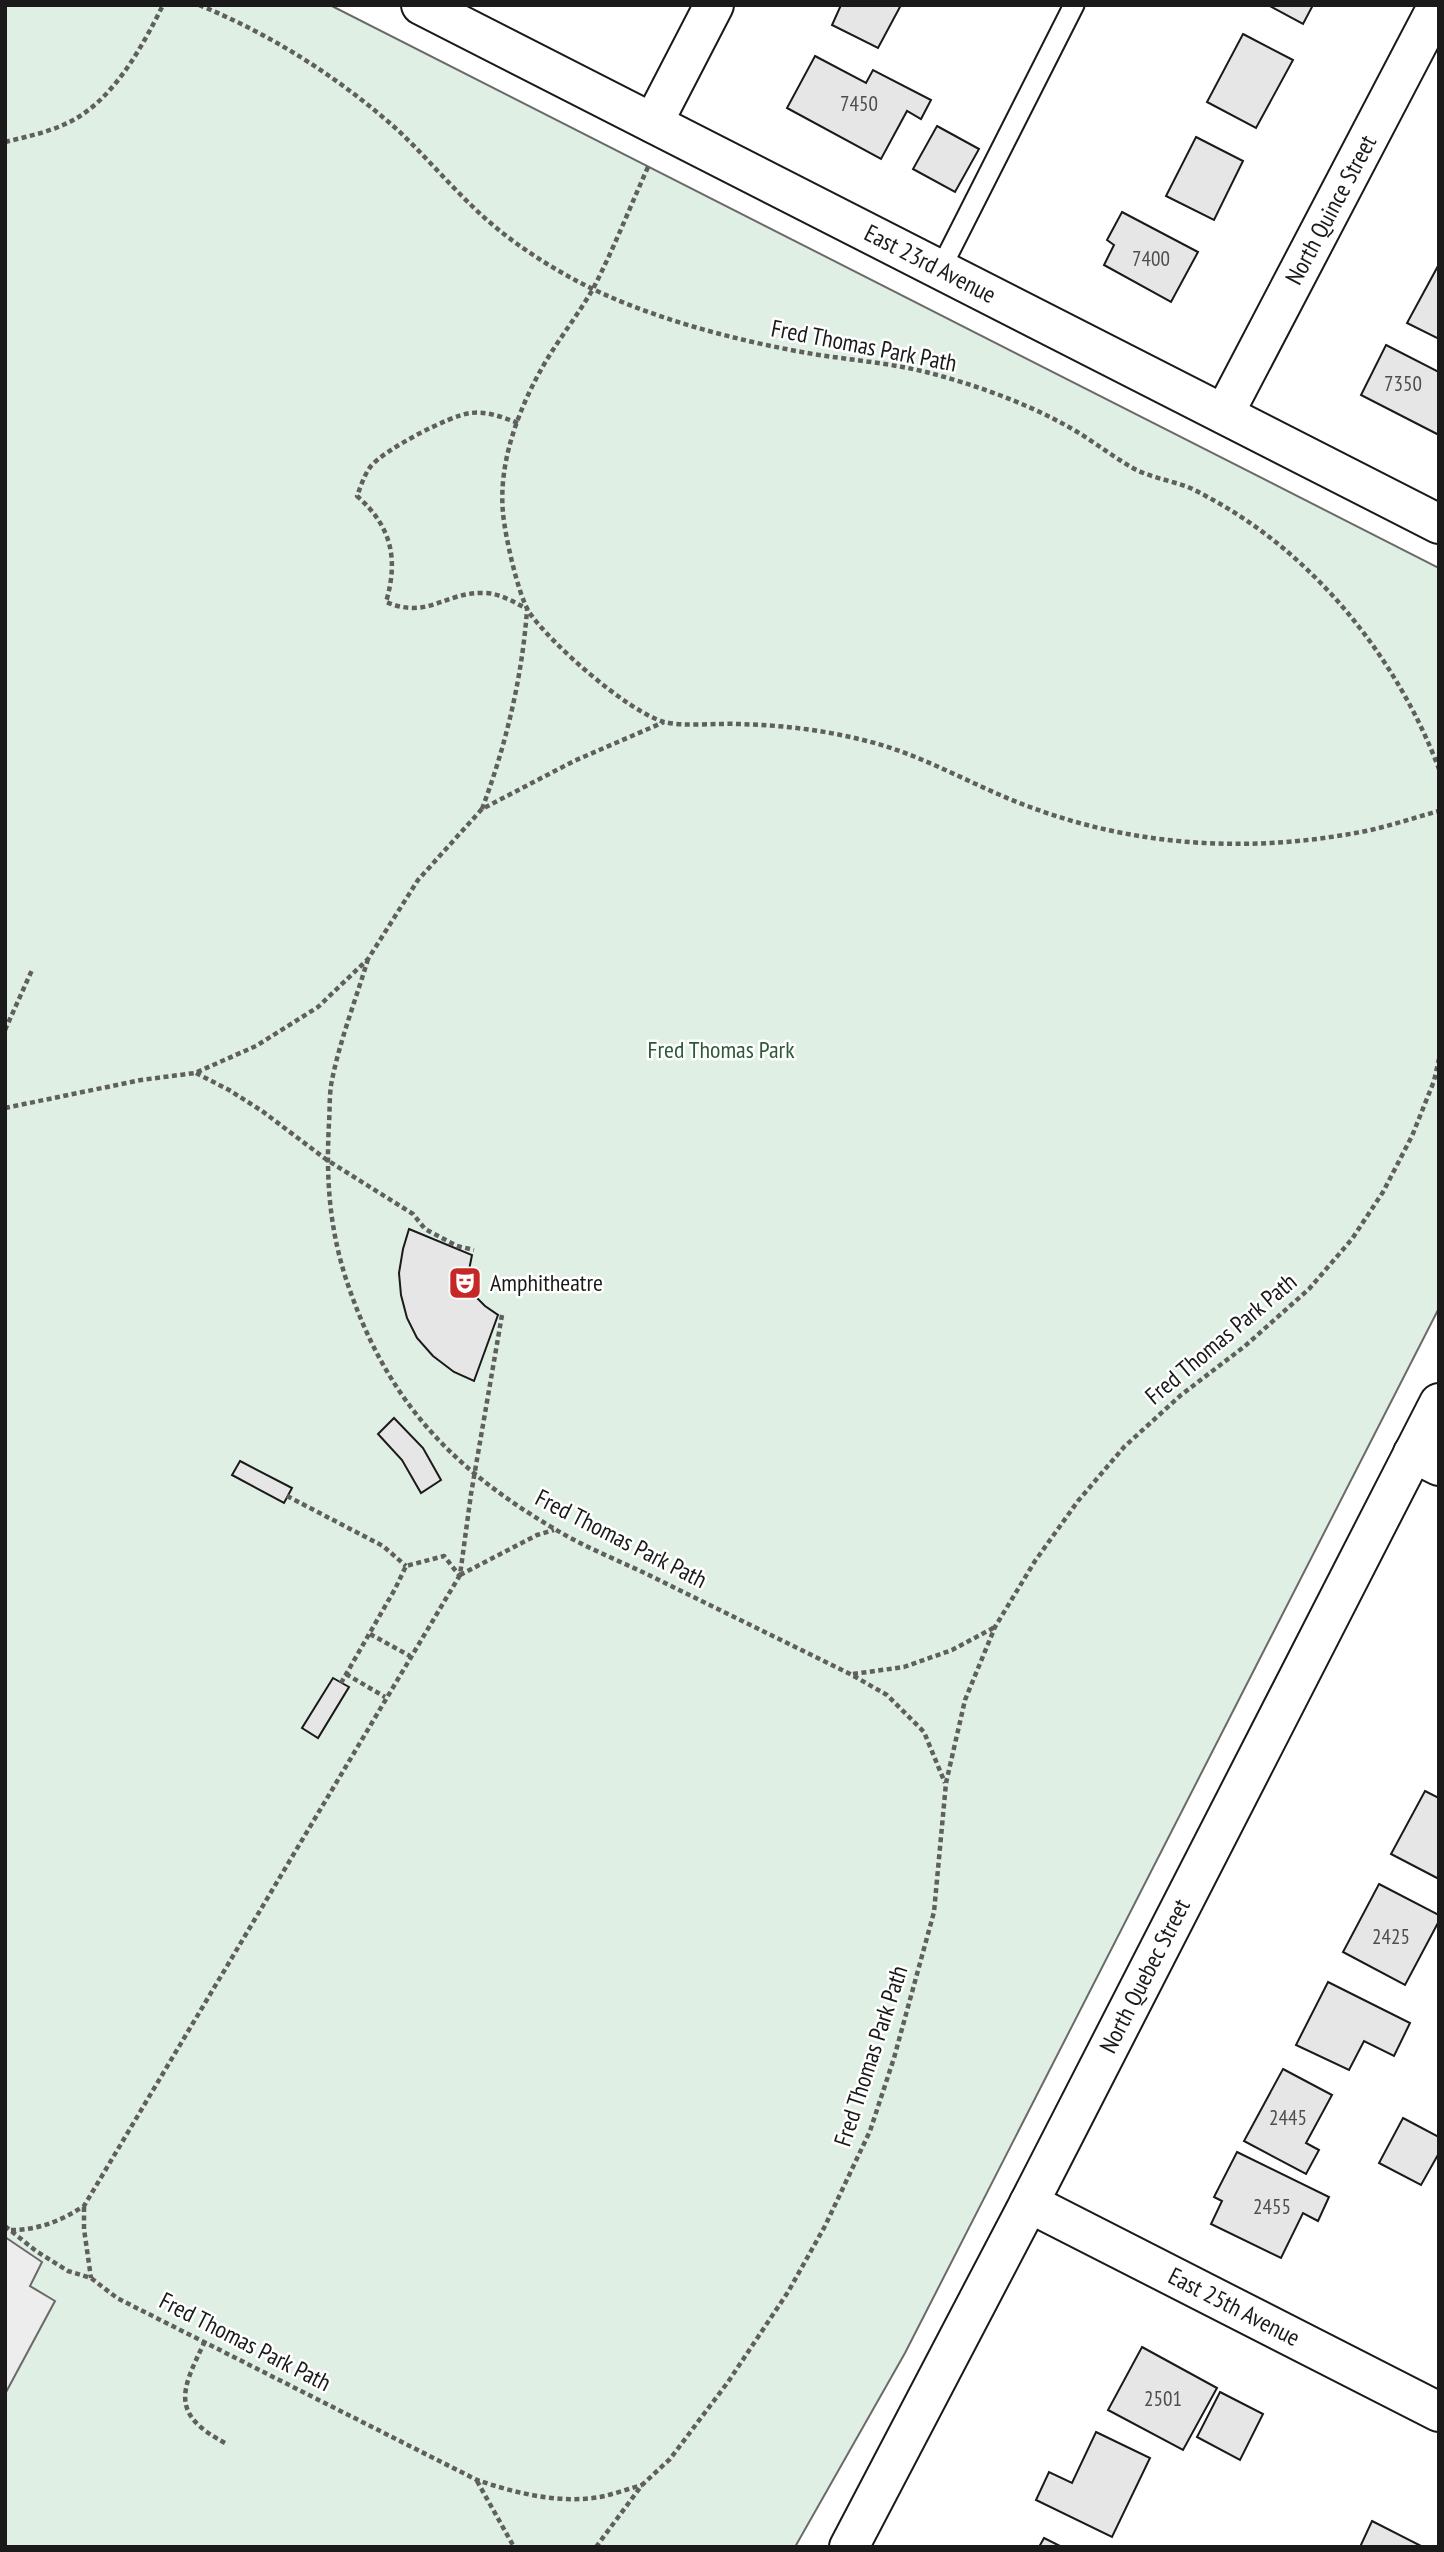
<svg xmlns="http://www.w3.org/2000/svg" width="1444" height="2552" font-family="'PT Sans Narrow',sans-serif">
	<rect width="100%" height="100%" fill="#fff"/>
	<path fill="#e0efe3" stroke="#6a6a6a" stroke-width="2" d="M 5,5 L 330,5 L 1439,568 L 1439,1308 L 905,2353 L 795,2547 L 5,2547 Z"/>
	<path fill="#ededed" stroke="#6a6a6a" stroke-width="2" d="M 5,2237 L 42,2262 L 30,2286 L 55,2301 L 5,2394 Z"/>
	<g fill="#e6e6e6" stroke="#1a1a1a" stroke-width="2">
		<path d="M 841,5 L 901,5 L 878,48 L 832,25 Z"/>
		<path d="M 1268,5 L 1313,5 L 1303,24 Z"/>
		<path d="M 1243,34 L 1293,60 L 1256,128 L 1207,102 Z"/>
		<path d="M 815,56 L 866,83 L 873,70 L 931,100 L 921,119 L 907,111 L 881,159 L 787,108 Z"/>
		<path d="M 937,126 L 979,149 L 955,192 L 913,169 Z"/>
		<path d="M 1196,137 L 1243,161 L 1214,220 L 1166,196 Z"/>
		<path d="M 1122,212 L 1198,252 L 1171,302 L 1104,265 L 1114,245 L 1107,240 Z"/>
		<path d="M 1438,266 L 1439,267 L 1439,339 L 1407,323 Z"/>
		<path d="M 1386,345 L 1439,372 L 1439,435 L 1361,395 Z"/>
		<path d="M 409,1229 L 472,1255 L 469,1270 L 470,1283 L 476,1297 L 485,1306 L 498,1315 L 474,1381 L 454,1372 L 433,1356 L 417,1338 L 407,1318 L 401,1295 L 399,1273 L 403,1249 Z"/>
		<path d="M 394,1418 L 423,1448 L 441,1480 L 421,1493 L 402,1460 L 378,1434 Z"/>
		<path d="M 240,1461 L 292,1488 L 284,1503 L 232,1475 Z"/>
		<path d="M 333,1678 L 349,1687 L 318,1738 L 302,1728 Z"/>
		<path d="M 1425,1791 L 1439,1798 L 1439,1879 L 1391,1854 Z"/>
		<path d="M 1379,1884 L 1439,1915 L 1439,1921 L 1405,1985 L 1343,1952 Z"/>
		<path d="M 1328,1982 L 1410,2023 L 1394,2056 L 1364,2041 L 1349,2070 L 1296,2045 Z"/>
		<path d="M 1283,2069 L 1332,2095 L 1306,2143 L 1319,2150 L 1306,2174 L 1244,2141 Z"/>
		<path d="M 1403,2118 L 1439,2137 L 1439,2153 L 1421,2185 L 1379,2163 Z"/>
		<path d="M 1237,2152 L 1329,2197 L 1318,2221 L 1303,2213 L 1281,2258 L 1211,2224 L 1222,2201 L 1214,2197 Z"/>
		<path d="M 1142,2347 L 1217,2388 L 1183,2450 L 1108,2410 Z"/>
		<path d="M 1220,2392 L 1263,2414 L 1240,2460 L 1197,2437 Z"/>
		<path d="M 1096,2432 L 1150,2458 L 1112,2537 L 1036,2500 L 1049,2472 L 1072,2483 Z"/>
		<path d="M 1372,2521 L 1423,2547 L 1360,2547 Z"/>
		<path d="M 1044,2538 L 1062,2547 L 1039,2547 Z"/>
	</g>
	<g fill="none" stroke-linecap="round" stroke-linejoin="round">
		<defs>
			<path id="lane" d="M 940,270 L 1074,5"/>
			<g id="street">
				<path d="M 653,123 L 714,5"/>
				<path d="M 1224,414 L 1438,5"/>
				<path d="M 1413,1453 L 1439,1466"/>
				<path d="M 1029,2203 L 1439,2412"/>
			</g>
			<path id="secondary" d="M 421,5 L 1439,524"/>
			<path id="primary" d="M 849,2547 L 1027,2207 L 1439,1403"/>
		</defs>
		<use href="#lane" stroke="#1a1a1a" stroke-width="23"/>
		<use href="#street" stroke="#1a1a1a" stroke-width="42"/>
		<use href="#secondary" stroke="#1a1a1a" stroke-width="42"/>
		<use href="#primary" stroke="#1a1a1a" stroke-width="42"/>
		<g stroke="#5f5f5f" stroke-width="4.5" stroke-dasharray="5 3.5" stroke-linecap="butt">
			<path d="M 199,5 C 270,34 333,74 391,124 C 419,149 444,179 471,205 C 501,235 538,260 575,280 C 644,317 737,341 813,354 C 851,360 889,363 926,372 C 973,384 1024,402 1067,426 C 1089,438 1109,454 1131,467 C 1148,477 1169,480 1188,487 C 1197,491 1206,496 1215,501 C 1317,558 1398,660 1439,769"/>
			<path d="M 5,142 C 25,137 45,133 63,125 C 111,105 141,49 163,5"/>
			<path d="M 648,167 C 630,207 614,248 594,287 C 580,312 561,336 546,361 C 520,405 498,461 503,513 C 505,536 518,594 529,612 C 551,644 627,711 664,722 C 684,727 716,723 737,724 C 782,725 824,730 867,741 C 924,755 975,787 1030,807 C 1137,847 1250,853 1361,832 C 1387,827 1413,818 1439,811"/>
			<path d="M 518,423 C 502,417 487,411 471,413 C 450,415 384,450 371,466 C 364,475 361,486 357,496 C 391,526 399,558 386,602 C 429,620 445,591 486,593 C 501,594 514,602 527,609"/>
			<path d="M 482,809 C 506,745 522,678 527,610"/>
			<path d="M 368,959 C 356,999 340,1040 332,1080 C 329,1094 330,1109 329,1123 C 326,1177 329,1226 346,1279 C 385,1397 447,1465 553,1528 C 584,1547 620,1561 653,1577 C 719,1610 786,1642 852,1675 L 887,1695 L 924,1732 L 945,1783"/>
			<path d="M 5,1030 L 32,970"/>
			<path d="M 196,1073 L 229,1090 L 262,1111 L 327,1160 L 413,1214 L 425,1229 L 457,1246 L 474,1250"/>
			<path d="M 5,1108 L 141,1080 L 195,1073 L 256,1046 L 318,1007 L 368,959 L 418,880 L 482,809 L 574,761 L 664,722"/>
			<path d="M 287,1496 L 383,1546 L 406,1566"/>
			<path d="M 460,1575 L 537,1535 L 554,1530"/>
			<path d="M 370,1634 L 410,1656"/>
			<path d="M 346,1674 L 385,1697"/>
			<path d="M 853,1674 L 904,1667 L 952,1650 L 995,1627"/>
			<path d="M 341,1683 L 395,1589 L 406,1566 L 444,1556 L 459,1575"/>
			<path d="M 84,2207 L 84,2229 L 91,2278"/>
			<path d="M 5,2226 L 36,2251 L 68,2271 L 91,2278 L 117,2298 L 477,2480 C 515,2493 559,2504 600,2497 C 614,2494 628,2489 642,2485"/>
			<path d="M 11,2230 C 38,2230 61,2221 84,2206 L 460,1575 L 471,1494 L 502,1315"/>
			<path d="M 205,2341 C 181,2391 169,2414 227,2444"/>
			<path d="M 477,2481 L 514,2547"/>
			<path d="M 596,2547 L 642,2485 L 670,2459 L 728,2382 L 788,2292 L 825,2226 L 870,2131 L 894,2058 L 934,1912 L 946,1783 L 965,1700 L 995,1627 L 1035,1561 L 1078,1501 L 1124,1447 L 1181,1395 L 1245,1346 L 1309,1289 L 1352,1239 L 1383,1192 L 1412,1136 L 1434,1081 L 1439,1059"/>
		</g>
		<use href="#lane" stroke="#fff" stroke-width="19"/>
		<use href="#street" stroke="#fff" stroke-width="38"/>
		<use href="#secondary" stroke="#fff" stroke-width="38"/>
		<use href="#primary" stroke="#fff" stroke-width="38"/>
	</g>
	<defs>
		<symbol id="theatre-square" viewBox="-11 -11 22 22"><rect x="-9" y="-9" width="18" height="18" rx="4" fill="#c62828" stroke="#fff"/><path d="M-5-5.5Q0-4 5-5.5V0Q5 5 0 6Q-5 5-5 0ZM-3.3-2.5H-1v1.5H-3.3ZM1-2.5H3.3v1.5H1ZM-2.8 1Q0 5.5 2.8 1Z" fill="#fff"/></symbol>
	</defs>
	<g fill-rule="evenodd">
		<use href="#theatre-square" x="446" y="1264" width="38" height="38"/>
	</g>
	<g text-anchor="middle" stroke-width="5" stroke-linejoin="round" paint-order="stroke">
		<g font-size="21" fill="#4d4d4d">
			<text x="859" y="111">7450</text>
			<text x="1151" y="266">7400</text>
			<text x="1403" y="391">7350</text>
			<text x="1391" y="1944">2425</text>
			<text x="1288" y="2125">2445</text>
			<text x="1272" y="2214">2455</text>
			<text x="1163" y="2406">2501</text>
		</g>
		<g font-size="24" fill="#1a1a1a" stroke="#fff">
			<text transform="translate(1331 210) rotate(-62)" y="8">North Quince Street</text>
			<text transform="translate(930 264) rotate(27)" y="8">East 23rd Avenue</text>
			<text transform="translate(864 346) rotate(11)" y="8">Fred Thomas Park Path</text>
			<text transform="translate(1221 1339) rotate(-40)" y="8">Fred Thomas Park Path</text>
			<text transform="translate(621 1539) rotate(27)" y="8">Fred Thomas Park Path</text>
			<text transform="translate(1145 1976) rotate(-63)" y="8">North Quebec Street</text>
			<text transform="translate(871 2056) rotate(-72)" y="8">Fred Thomas Park Path</text>
			<text transform="translate(1234 2307) rotate(27)" y="8">East 25th Avenue</text>
			<text transform="translate(245 2342) rotate(27)" y="8">Fred Thomas Park Path</text>
		</g>
		<g font-size="24" fill="#2b5a34" stroke="#fff">
			<text x="721" y="1058">Fred Thomas Park</text>
		</g>
		<g font-size="24" fill="#1a1a1a" stroke="#fff" text-anchor="start">
			<text x="490" y="1291">Amphitheatre</text>
		</g>
	</g>
	<rect width="1444" height="2552" fill="none" stroke="#1a1a1a" stroke-width="14"/>
</svg>
